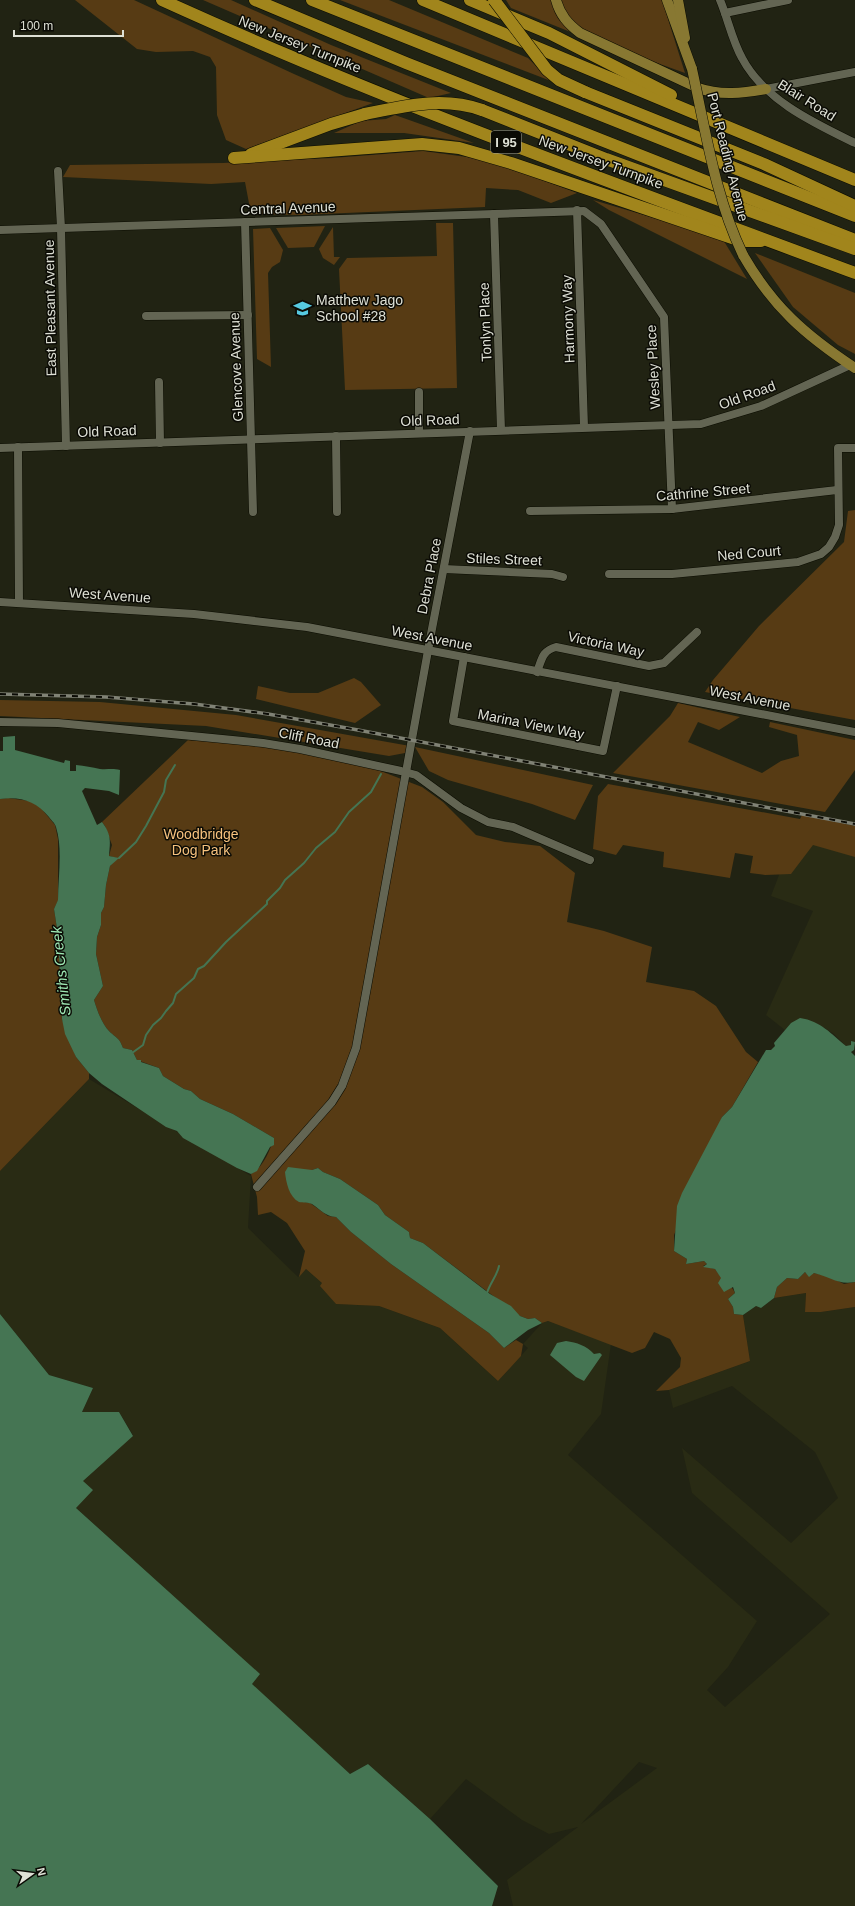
<svg xmlns="http://www.w3.org/2000/svg" width="855" height="1906" font-family="Arial,sans-serif">
	<rect width="100%" height="100%" fill="#212313"/>
	<g fill="#292b14" fill-rule="evenodd">
		<path d="M 802,815 L 855,826 L 855,1042 L 851,1041 L 851,1045 L 847,1047 L 834,1034 L 818,1024 L 791,1023 L 785,1030 L 766,1015 L 813,911 L 771,896 Z"/>
		<path d="M 89,1079 L 251,1176 L 248,1228 L 298,1277 L 306,1269 L 322,1283 L 336,1304 L 379,1306 L 440,1328 L 498,1381 L 528,1348 L 523,1344 L 542,1323 L 548,1321 L 611,1344 L 601,1414 L 568,1455 L 757,1621 L 728,1667 L 707,1690 L 725,1707 L 830,1614 L 692,1493 L 682,1448 L 791,1543 L 838,1498 L 815,1452 L 732,1386 L 673,1408 L 669,1390 L 750,1361 L 743,1315 L 756,1306 L 761,1308 L 774,1298 L 806,1293 L 805,1311 L 821,1312 L 855,1307 L 855,1906 L 513,1906 L 507,1880 L 578,1827 L 549,1834 L 522,1820 L 466,1779 L 430,1819 L 368,1764 L 350,1774 L 251,1684 L 259,1674 L 76,1508 L 83,1481 L 133,1435 L 119,1412 L 82,1412 L 93,1388 L 49,1375 L 0,1314 L 0,1171 ZM 639,1762 L 657,1768 L 581,1824 Z"/>
	</g>
	<g fill="#573b14">
		<path d="M 75,0 L 134,0 L 294,74 L 346,97 L 373,103 L 246,149 L 226,140 L 217,115 L 216,67 L 210,57 L 193,51 L 156,52 L 137,49 Z"/>
		<path d="M 203,0 L 231,0 L 331,45 L 451,93 L 429,98 Z"/>
		<path d="M 340,0 L 389,0 L 528,58 L 551,81 Z"/>
		<path d="M 506,0 L 662,0 L 685,73 L 568,31 L 511,8 Z"/>
		<path d="M 395,115 L 474,143 L 404,133 L 334,133 L 361,121 L 386,119 Z"/>
		<path d="M 423,151 L 489,160 L 577,193 L 551,203 L 518,190 L 486,188 L 485,207 L 299,215 L 251,214 L 245,182 L 211,184 L 63,177 L 70,165 L 223,163 L 332,158 Z"/>
		<path d="M 593,200 L 722,238 L 747,279 L 609,210 Z"/>
		<path d="M 436,223 L 453,223 L 457,388 L 345,390 L 339,269 L 347,258 L 437,256 Z"/>
		<path d="M 325,226 L 314,247 L 288,248 L 276,228 Z"/>
		<path d="M 333,227 L 334,257 L 340,257 L 334,265 L 323,258 L 319,249 Z"/>
		<path d="M 270,228 L 283,250 L 280,262 L 272,267 L 268,273 L 271,367 L 257,359 L 253,229 Z"/>
		<path d="M 755,253 L 855,293 L 855,354 L 838,345 L 793,307 Z"/>
		<path d="M 855,510 L 855,720 L 705,692 L 713,680 L 759,626 L 844,542 L 848,511 Z"/>
		<path d="M 354,678 L 361,682 L 381,705 L 355,723 L 256,699 L 258,686 L 290,693 L 318,693 Z"/>
		<path d="M 0,700 L 100,702 L 236,715 L 410,746 L 405,753 L 389,756 L 206,726 L 0,716 Z"/>
		<path d="M 678,703 L 740,717 L 719,730 L 698,722 L 688,742 L 762,773 L 781,761 L 799,756 L 797,735 L 769,727 L 770,722 L 855,740 L 855,770 L 825,812 L 613,773 L 670,716 Z"/>
		<path d="M 188,740 L 262,745 L 361,765 L 378,770 L 422,787 L 443,802 L 476,835 L 505,842 L 540,846 L 575,873 L 567,922 L 604,931 L 652,947 L 646,982 L 694,991 L 716,1006 L 746,1052 L 758,1062 L 732,1107 L 722,1117 L 674,1235 L 674,1251 L 687,1259 L 686,1264 L 704,1261 L 707,1264 L 703,1266 L 715,1269 C 721,1278 731,1284 735,1293 L 728,1299 L 733,1307 L 734,1314 L 743,1315 L 750,1361 L 669,1390 L 656,1391 L 680,1367 L 681,1358 L 670,1339 L 654,1332 L 645,1348 L 632,1353 L 548,1321 L 542,1323 L 535,1318 L 528,1319 L 520,1316 L 423,1243 L 410,1238 L 409,1232 L 385,1215 L 378,1205 L 340,1179 L 323,1172 L 318,1168 L 312,1170 L 304,1170 L 299,1201 L 310,1203 L 328,1216 L 336,1217 L 351,1232 L 391,1264 L 489,1333 L 504,1348 L 516,1340 L 523,1344 L 521,1356 L 498,1381 L 440,1328 L 379,1306 L 336,1304 L 320,1286 L 322,1283 L 306,1269 L 299,1277 L 305,1251 L 287,1223 L 271,1212 L 258,1215 L 257,1197 L 251,1174 C 263,1168 270,1150 274,1138 L 233,1114 L 200,1099 L 191,1091 L 184,1089 L 163,1076 L 159,1068 L 137,1060 L 132,1050 L 123,1048 C 119,1037 117,1039 109,1031 C 102,1024 97,1010 94,1000 L 103,986 L 96,954 L 97,937 L 101,925 L 101,913 L 104,907 L 106,885 L 110,866 L 117,858 L 109,856 L 112,845 L 105,826 L 102,822 Z"/>
		<path d="M 415,747 L 593,785 L 575,820 L 532,804 L 448,780 L 429,771 Z"/>
		<path d="M 608,784 L 800,819 L 802,815 L 855,826 L 855,857 L 813,845 L 791,874 L 765,875 L 750,873 L 753,856 L 735,853 L 730,878 L 663,867 L 664,852 L 623,845 L 616,855 L 593,849 L 598,796 Z"/>
		<path d="M 8,798 L 30,801 L 40,807 L 55,825 L 58,839 L 58,901 L 54,909 L 58,935 L 62,1019 L 76,1057 L 89,1073 L 89,1079 L 0,1171 L 0,799 Z"/>
		<path d="M 805,1272 L 809,1276 L 814,1273 L 828,1276 L 844,1284 L 855,1282 L 855,1307 L 821,1312 L 805,1312 L 806,1293 L 774,1298 L 777,1287 L 787,1278 L 798,1279 Z"/>
	</g>
	<g fill="#457553">
		<path d="M 15,736 L 15,750 L 64,763 L 65,760 L 70,761 L 70,771 L 76,771 L 76,765 C 85,766 92,767 100,769 C 107,770 112,768 120,770 L 119,795 L 109,791 L 85,788 L 82,791 L 97,825 L 102,822 C 112,835 110,842 109,856 L 119,858 L 110,866 L 106,885 L 104,907 L 101,913 L 101,925 L 97,937 L 96,954 L 103,986 L 94,1000 C 97,1010 102,1024 109,1031 C 117,1039 119,1037 123,1048 L 132,1050 L 137,1060 L 141,1060 L 141,1062 L 159,1068 L 163,1076 L 184,1089 L 191,1091 L 200,1099 L 233,1114 L 274,1138 L 274,1145 L 270,1147 L 257,1171 L 251,1174 L 237,1168 L 183,1138 L 177,1131 L 166,1127 L 102,1084 L 89,1073 L 76,1057 L 65,1034 L 62,1019 L 58,935 L 54,909 L 58,900 C 58,877 63,849 56,827 C 55,823 51,820 49,817 C 36,801 20,796 0,799 L 0,751 L 3,751 L 3,737 Z"/>
		<path d="M 800,1018 C 821,1021 831,1034 846,1046 L 851,1045 L 851,1041 L 855,1042 L 854,1050 L 851,1052 L 855,1056 L 855,1282 C 837,1285 831,1277 814,1273 L 809,1277 L 805,1272 L 798,1279 L 787,1278 L 777,1287 L 774,1298 L 761,1308 L 756,1306 L 743,1315 L 734,1314 L 733,1307 L 728,1299 L 735,1293 L 733,1287 L 724,1292 L 718,1283 L 721,1278 L 715,1269 L 703,1267 L 707,1264 L 704,1261 L 686,1264 L 687,1259 L 674,1251 L 677,1206 L 682,1193 L 722,1117 L 732,1107 L 766,1050 L 771,1050 L 775,1046 L 774,1043 L 791,1023 Z"/>
		<path d="M 288,1167 L 312,1170 L 318,1168 L 323,1172 L 340,1179 L 378,1205 L 385,1215 L 409,1232 L 410,1238 L 423,1243 L 490,1294 L 511,1306 L 520,1316 L 528,1319 L 535,1318 L 542,1323 L 528,1330 L 504,1348 L 489,1333 L 391,1264 L 351,1232 L 336,1217 C 325,1216 321,1210 312,1204 C 308,1202 303,1203 299,1202 C 289,1197 286,1182 285,1172 Z"/>
		<path d="M 0,1314 L 49,1375 L 93,1388 L 82,1412 L 119,1412 L 133,1436 L 83,1481 L 93,1490 L 76,1508 L 260,1674 L 252,1684 L 350,1774 L 368,1764 L 430,1819 L 498,1886 L 492,1906 L 0,1906 Z"/>
		<path d="M 566,1341 C 577,1343 586,1345 594,1354 L 600,1353 L 602,1355 L 584,1381 L 576,1377 L 550,1355 L 557,1343 Z"/>
	</g>
	<g fill="none" stroke-linecap="round" stroke-linejoin="round">
		<g stroke="#457553" stroke-width="2">
			<path d="M 119,858 L 136,842 L 146,826 L 164,792 L 166,780 L 175,765"/>
			<path d="M 132,1053 L 143,1045 L 146,1035 L 153,1025 L 161,1018 L 166,1011 L 173,1003 L 176,994 L 194,978 L 198,969 L 204,966 L 226,942 L 267,904 L 267,901 L 280,888 L 285,880 L 304,863 L 316,848 L 335,832 L 349,812 L 371,792 L 381,774"/>
			<path d="M 487,1293 C 490,1283 497,1276 499,1266"/>
		</g>
		<defs>
			<g id="minor">
				<path d="M 720,0 C 728,19 732,40 742,58 C 764,100 814,123 855,143"/>
				<path d="M 725,13 L 788,0"/>
				<path d="M 766,89 L 855,72"/>
				<path d="M 58,171 L 61,228 L 66,446"/>
				<path d="M 577,210 L 584,427"/>
				<path d="M 494,214 L 501,430"/>
				<path d="M 245,222 L 253,512"/>
				<path d="M 0,230 L 584,211 L 601,224 L 664,317 L 672,509"/>
				<path d="M 146,316 L 248,315"/>
				<path d="M 159,382 L 160,443"/>
				<path d="M 419,433 L 419,392"/>
				<path d="M 336,436 L 337,512"/>
				<path d="M 18,447 L 19,602"/>
				<path d="M 0,448 L 701,424 L 761,406 L 850,365"/>
				<path d="M 530,511 L 672,509 L 837,490"/>
				<path d="M 444,569 L 552,574 L 563,577"/>
				<path d="M 609,574 L 672,574 L 798,562 L 821,554 L 829,547 L 835,537 L 839,525 L 838,448 L 855,448"/>
				<path d="M 0,602 L 194,614 L 307,627 L 855,732"/>
				<path d="M 464,657 L 453,721 L 603,751 L 617,686"/>
				<path d="M 537,672 C 542,659 542,651 556,647 L 649,666 L 664,663 L 697,632"/>
				<path d="M 0,722 L 58,723 L 263,743 L 300,749 L 401,771 L 416,775 L 461,808 L 488,822 L 513,827 L 590,860"/>
				<path d="M 257,1187 L 332,1102 L 342,1086 L 356,1048 L 431,634 L 470,431"/>
			</g>
			<g id="major">
				<path d="M 556,0 C 560,15 568,24 580,33 L 698,88 C 721,96 743,93 766,89"/>
				<path d="M 667,0 L 692,69"/>
				<path d="M 678,0 L 685,38"/>
				<path d="M 743,255 C 773,307 805,335 855,368"/>
			</g>
			<g id="highway">
				<path d="M 162,0 C 388,103 622,186 855,273"/>
				<path d="M 255,0 L 406,63 L 855,240"/>
				<path d="M 312,0 L 855,216"/>
				<path d="M 423,0 L 855,180"/>
				<path d="M 470,0 L 549,33 L 671,95"/>
				<path d="M 585,92 L 764,164 L 855,206"/>
				<path d="M 482,110 L 606,159 L 855,249"/>
				<path d="M 251,154 L 331,124 L 365,114"/>
				<path d="M 234,158 L 422,144 L 459,148 L 511,163 L 741,241 L 761,241"/>
			</g>
		</defs>
		<use href="#minor" stroke="#0b0c01" stroke-width="9"/>
		<use href="#major" stroke="#0b0c01" stroke-width="11"/>
		<use href="#highway" stroke="#0b0c01" stroke-width="13"/>
		<use href="#minor" stroke="#636553" stroke-width="8"/>
		<use href="#major" stroke="#887832" stroke-width="10"/>
		<use href="#highway" stroke="#a1851c" stroke-width="12"/>
		<defs>
			<path id="rail" d="M 0,694 L 106,697 L 194,704 L 268,714 L 358,730 L 855,824"/>
		</defs>
		<use href="#rail" stroke="#808275" stroke-width="3.5"/>
		<use href="#rail" stroke="#0b0b05" stroke-width="2" stroke-dasharray="6" stroke-linecap="butt"/>
		<defs>
			<path id="major-bridge" d="M 692,69 C 706,132 715,197 743,255"/>
			<g id="highway-bridge">
				<path d="M 494,0 L 547,70 L 559,80 L 585,92"/>
				<path d="M 365,114 C 404,106 443,96 482,110"/>
			</g>
		</defs>
		<use href="#major-bridge" stroke="#0b0c01" stroke-width="11" stroke-linecap="butt"/>
		<use href="#highway-bridge" stroke="#0b0c01" stroke-width="13" stroke-linecap="butt"/>
		<use href="#major-bridge" stroke="#887832" stroke-width="10"/>
		<use href="#highway-bridge" stroke="#a1851c" stroke-width="12"/>
	</g>
	<defs>
		<symbol id="school-bare" viewBox="-9 -9 18 18"><path d="M0-5L7-2L0 1L-7-2ZM-4 1L0 2.5L4 1V4Q0 6-4 4Z" fill="#56c9e0" stroke="#0b0b05" stroke-width="2.5" paint-order="stroke"/></symbol>
	</defs>
	<g fill-rule="evenodd">
		<use href="#school-bare" x="290" y="296" width="25" height="25"/>
	</g>
	<g text-anchor="middle" stroke-width="3" stroke-linejoin="round" paint-order="stroke">
		<rect fill="#0b0b05" stroke="#9fa097" stroke-width="1" x="491" y="131" width="30" height="22" rx="3"/>
		<g font-size="13" font-weight="bold" fill="#dee0d5">
			<text x="506" y="147">I 95</text>
		</g>
		<g font-size="14" fill="#dee0d5" stroke="#0b0b05">
			<text transform="translate(300 44) rotate(22)" y="5">New Jersey Turnpike</text>
			<text transform="translate(807 100) rotate(32)" y="5">Blair Road</text>
			<text transform="translate(728 157) rotate(76)" y="5">Port Reading Avenue</text>
			<text transform="translate(601 162) rotate(20)" y="5">New Jersey Turnpike</text>
			<text transform="translate(288 208) rotate(-2)" y="5">Central Avenue</text>
			<text transform="translate(50 308) rotate(-91)" y="5">East Pleasant Avenue</text>
			<text transform="translate(568 319) rotate(-92)" y="5">Harmony Way</text>
			<text transform="translate(485 322) rotate(-92)" y="5">Tonlyn Place</text>
			<text transform="translate(236 367) rotate(-92)" y="5">Glencove Avenue</text>
			<text transform="translate(653 367) rotate(-93)" y="5">Wesley Place</text>
			<text transform="translate(747 395) rotate(-20)" y="5">Old Road</text>
			<text transform="translate(430 420) rotate(-2)" y="5">Old Road</text>
			<text transform="translate(107 431) rotate(-2)" y="5">Old Road</text>
			<text transform="translate(703 492) rotate(-5)" y="5">Cathrine Street</text>
			<text transform="translate(749 553) rotate(-5)" y="5">Ned Court</text>
			<text transform="translate(504 559) rotate(2)" y="5">Stiles Street</text>
			<text transform="translate(429 576) rotate(-79)" y="5">Debra Place</text>
			<text transform="translate(110 595) rotate(4)" y="5">West Avenue</text>
			<text transform="translate(432 638) rotate(11)" y="5">West Avenue</text>
			<text transform="translate(606 644) rotate(12)" y="5">Victoria Way</text>
			<text transform="translate(750 698) rotate(11)" y="5">West Avenue</text>
			<text transform="translate(531 724) rotate(11)" y="5">Marina View Way</text>
			<text transform="translate(309 738) rotate(11)" y="5">Cliff Road</text>
		</g>
		<g font-size="14" fill="#dee0d5" stroke="#0b0b05" text-anchor="start">
			<text x="316" y="305">Matthew Jago<tspan x="316" dy="16">School #28</tspan></text>
		</g>
		<g font-size="14" fill="#f7c27e" stroke="#0b0b05">
			<text x="201" y="839">Woodbridge<tspan x="201" dy="16">Dog Park</tspan></text>
		</g>
		<g font-size="15" font-style="italic" fill="#9ee8b3" stroke="#0b0b05">
			<text transform="translate(61 971) rotate(-96)" y="5">Smiths Creek</text>
		</g>
	</g>
	<g transform="translate(32 1874) rotate(76)" stroke="#0b0b05" stroke-width="3" paint-order="stroke">
	<path d="M0-3L7 15L0 10L-7 15Z" fill="#dee0d5"/>
	<text y="-6" font-size="11" font-weight="bold" text-anchor="middle" fill="#dee0d5">N</text>
	</g>
	<path d="M14 30v6h109v-6" fill="none" stroke="#dee0d5" stroke-width="2"/>
	<text x="20" y="30" font-size="12" fill="#dee0d5" stroke="#0b0b05" stroke-width="3" paint-order="stroke">100 m</text>
</svg>
